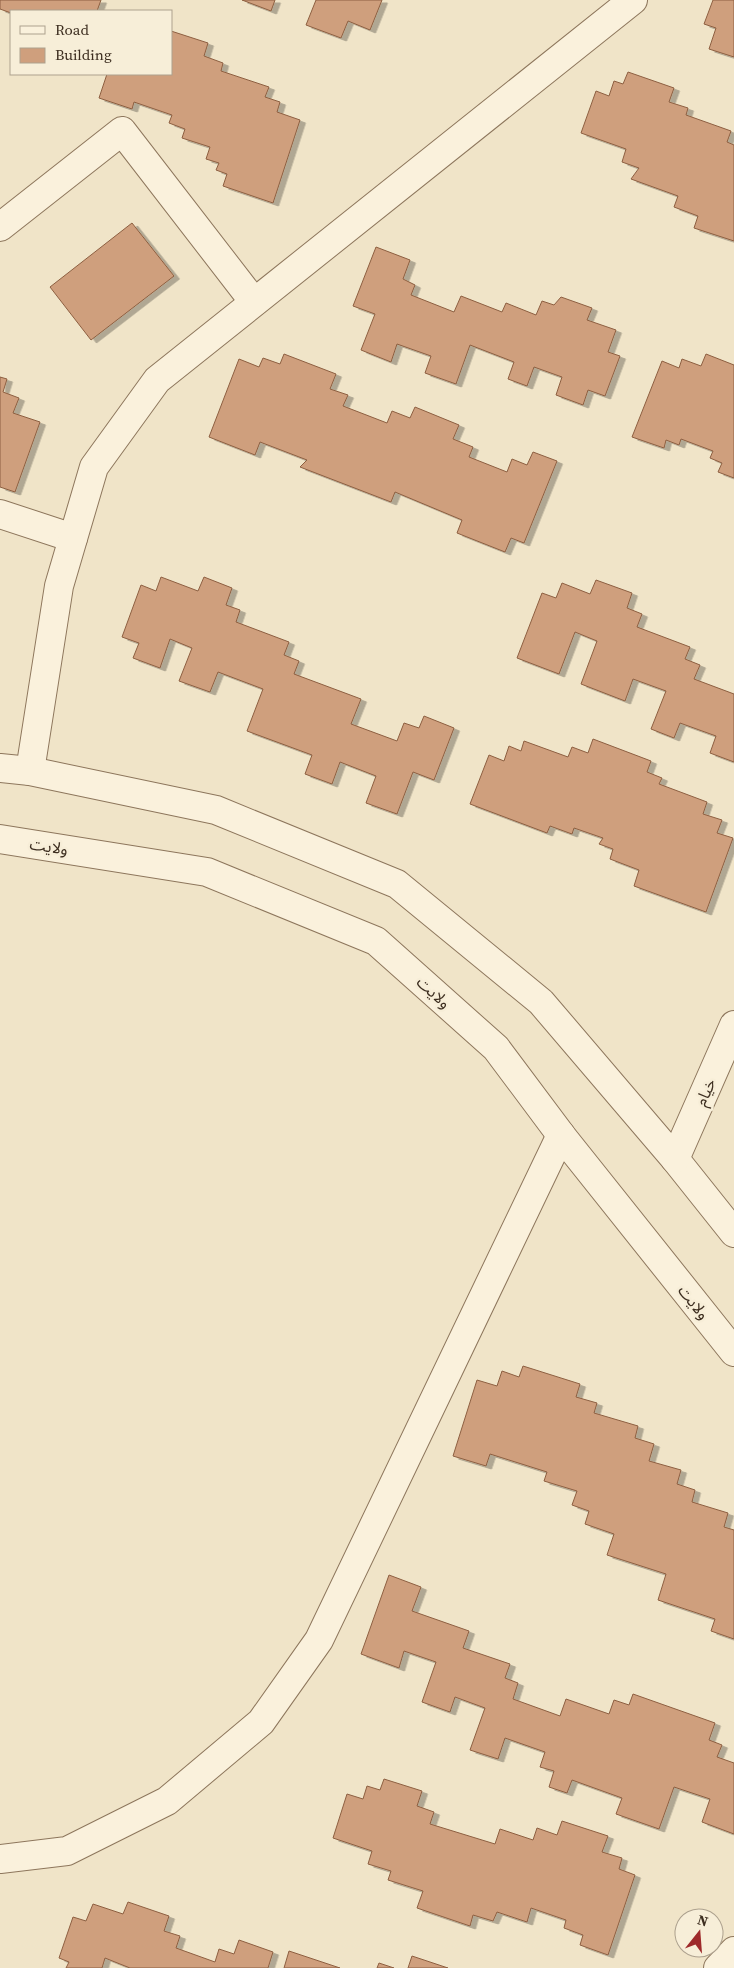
<svg xmlns="http://www.w3.org/2000/svg" width="734" height="1968" font-family="'Source Serif 4','Noto Sans Arabic',serif">
	<defs>
		<filter id="shadow"><feDropShadow dx="5.5" dy="3" stdDeviation="0" flood-color="#0004"/></filter>
	</defs>
	<rect width="100%" height="100%" fill="#f0e4c8"/>
	<g fill="#cf9f7d" stroke="#8d5f41" filter="url(#shadow)">
		<path d="M 0,0 L 101,0 L 97,11 L 11,11 L 11,13 L 0,9 Z"/>
		<path d="M 242,0 L 275,0 L 271,11 Z"/>
		<path d="M 316,0 L 382,0 L 370,30 L 348,21 L 341,38 L 306,25 Z"/>
		<path d="M 713,0 L 734,0 L 734,57 L 709,49 L 716,28 L 704,24 Z"/>
		<path d="M 171,31 L 208,43 L 204,56 L 223,63 L 221,71 L 269,87 L 265,97 L 280,102 L 277,112 L 300,120 L 273,203 L 223,186 L 227,174 L 216,170 L 219,163 L 206,159 L 210,147 L 182,138 L 185,129 L 169,123 L 172,115 L 134,102 L 132,109 L 99,98 L 107,74 L 171,74 Z"/>
		<path d="M 628,72 L 674,88 L 669,102 L 688,108 L 686,115 L 731,131 L 727,142 L 734,145 L 734,241 L 694,228 L 698,216 L 674,207 L 678,196 L 631,179 L 639,168 L 622,162 L 626,149 L 581,133 L 596,91 L 609,96 L 614,81 L 623,84 Z"/>
		<path d="M 132,223 L 174,276 L 91,340 L 50,287 Z"/>
		<path d="M 376,247 L 410,260 L 403,279 L 415,285 L 411,295 L 454,312 L 461,296 L 502,312 L 506,303 L 536,315 L 542,301 L 554,305 L 561,297 L 592,308 L 587,320 L 616,330 L 608,352 L 620,356 L 605,396 L 588,390 L 583,405 L 556,395 L 562,377 L 534,367 L 527,386 L 508,379 L 514,362 L 470,345 L 456,384 L 425,373 L 431,356 L 397,344 L 391,362 L 361,350 L 375,314 L 353,306 Z"/>
		<path d="M 284,354 L 336,374 L 330,389 L 348,395 L 343,406 L 387,423 L 392,411 L 410,418 L 415,407 L 459,425 L 453,439 L 473,447 L 469,457 L 507,472 L 512,459 L 527,465 L 533,452 L 557,461 L 524,543 L 511,538 L 505,552 L 457,533 L 462,520 L 395,492 L 391,502 L 300,467 L 307,460 L 260,442 L 255,455 L 209,437 L 239,359 L 259,367 L 263,358 L 280,364 Z"/>
		<path d="M 706,354 L 734,365 L 734,478 L 718,472 L 722,463 L 710,458 L 713,451 L 681,439 L 679,445 L 666,440 L 664,448 L 632,437 L 662,361 L 679,368 L 682,359 L 701,366 Z"/>
		<path d="M 0,377 L 7,379 L 3,392 L 19,398 L 13,413 L 40,422 L 15,492 L 0,487 Z"/>
		<path d="M 161,577 L 198,591 L 204,577 L 232,588 L 226,605 L 240,610 L 236,622 L 289,642 L 284,655 L 299,661 L 294,674 L 361,699 L 351,724 L 397,741 L 404,723 L 419,728 L 424,716 L 454,728 L 434,780 L 413,772 L 397,814 L 366,803 L 376,776 L 340,762 L 332,784 L 305,774 L 312,755 L 247,731 L 263,689 L 218,672 L 210,692 L 179,681 L 192,648 L 170,639 L 160,668 L 133,658 L 139,643 L 122,637 L 141,585 L 156,591 Z"/>
		<path d="M 596,580 L 632,593 L 627,608 L 642,614 L 637,627 L 690,647 L 685,659 L 700,665 L 694,679 L 734,694 L 734,762 L 710,753 L 716,736 L 680,723 L 674,738 L 651,729 L 666,691 L 633,679 L 625,701 L 581,684 L 597,641 L 575,632 L 559,674 L 517,658 L 542,593 L 556,598 L 562,583 L 590,594 Z"/>
		<path d="M 593,739 L 651,761 L 647,772 L 662,778 L 659,784 L 707,802 L 703,814 L 722,820 L 717,833 L 733,838 L 706,912 L 634,886 L 639,870 L 610,859 L 613,849 L 599,844 L 603,838 L 574,828 L 572,834 L 550,826 L 547,833 L 470,804 L 489,755 L 504,761 L 509,746 L 521,751 L 524,741 L 568,757 L 572,747 L 588,753 Z"/>
		<path d="M 523,1366 L 580,1384 L 576,1397 L 597,1403 L 594,1413 L 638,1426 L 635,1438 L 654,1444 L 649,1461 L 681,1470 L 677,1484 L 695,1490 L 692,1502 L 728,1513 L 724,1527 L 734,1530 L 734,1639 L 711,1631 L 715,1619 L 658,1600 L 666,1574 L 607,1555 L 614,1534 L 585,1524 L 589,1511 L 572,1505 L 577,1491 L 544,1481 L 547,1472 L 490,1454 L 486,1466 L 453,1456 L 477,1380 L 497,1386 L 502,1371 L 519,1377 Z"/>
		<path d="M 389,1575 L 421,1587 L 412,1611 L 469,1631 L 463,1648 L 510,1664 L 505,1678 L 518,1683 L 513,1699 L 560,1716 L 566,1699 L 609,1714 L 614,1700 L 629,1705 L 633,1694 L 715,1723 L 709,1740 L 722,1745 L 717,1757 L 734,1763 L 734,1834 L 702,1822 L 710,1799 L 674,1787 L 659,1829 L 616,1814 L 622,1798 L 572,1780 L 567,1793 L 549,1787 L 554,1771 L 540,1767 L 545,1752 L 505,1738 L 498,1759 L 470,1750 L 485,1708 L 455,1697 L 450,1712 L 422,1702 L 436,1662 L 404,1651 L 399,1668 L 361,1654 Z"/>
		<path d="M 384,1779 L 422,1791 L 417,1806 L 434,1812 L 430,1824 L 495,1844 L 500,1829 L 533,1840 L 537,1828 L 557,1835 L 562,1821 L 608,1836 L 602,1852 L 622,1858 L 619,1869 L 635,1875 L 608,1955 L 580,1945 L 583,1935 L 564,1928 L 566,1920 L 531,1908 L 527,1922 L 497,1912 L 493,1921 L 473,1915 L 470,1926 L 417,1908 L 423,1891 L 388,1880 L 391,1871 L 368,1864 L 372,1851 L 333,1838 L 347,1794 L 363,1799 L 367,1786 L 380,1790 Z"/>
		<path d="M 128,1902 L 169,1916 L 164,1931 L 180,1936 L 176,1948 L 215,1962 L 219,1949 L 234,1954 L 239,1940 L 273,1952 L 268,1968 L 130,1968 L 105,1958 L 102,1968 L 66,1968 L 69,1962 L 59,1958 L 73,1917 L 86,1921 L 93,1904 L 123,1914 Z"/>
		<path d="M 289,1951 L 340,1968 L 284,1968 Z"/>
		<path d="M 412,1956 L 448,1968 L 408,1968 Z"/>
		<path d="M 379,1963 L 394,1968 L 377,1968 Z"/>
	</g>
	<g fill="none" stroke-linecap="round" stroke-linejoin="round">
		<defs>
			<g id="minor">
				<path d="M 0,227 L 122,131 L 254,302"/>
				<path d="M 0,514 L 73,538"/>
				<path d="M 0,768 L 30,771 L 216,810 L 397,884 L 541,1002 L 675,1159 L 734,1233"/>
				<path d="M 30,771 L 59,586 L 94,467 L 157,380 L 633,0"/>
				<path d="M 0,839 L 207,872 L 376,941 L 496,1048 L 561,1135 L 734,1352"/>
				<path d="M 675,1159 L 734,1025"/>
				<path d="M 0,1859 L 67,1851 L 167,1801 L 261,1722 L 319,1640 L 561,1135"/>
				<path d="M 718,1968 L 734,1951"/>
			</g>
		</defs>
		<use href="#minor" stroke="#8d765c" stroke-width="30"/>
		<use href="#minor" stroke="#faf1dc" stroke-width="28"/>
	</g>
	<g text-anchor="middle" stroke-width="5" stroke-linejoin="round" paint-order="stroke">
		<g font-size="16" fill="#3d2e20" stroke="#f7eed8">
			<text transform="translate(49 846) rotate(9)" y="6">ولایت</text>
			<text transform="translate(434 992) rotate(42)" y="6">ولایت</text>
			<text transform="translate(705 1092) rotate(-66)" y="6">خیام</text>
			<text transform="translate(694 1302) rotate(51)" y="6">ولایت</text>
		</g>
	</g>
	<rect x="10" y="10" width="162" height="65" fill="#f7eed8" stroke="#ada18e"/>
	<rect x="20" y="26" width="25" height="8" fill="#faf1dc" stroke="#ada18e"/>
	<text x="55" y="35" font-size="15" fill="#3d2e20">Road</text>
	<rect x="20" y="48" width="25" height="15" fill="#cf9f7d" stroke="#ada18e"/>
	<text x="55" y="60" font-size="15" fill="#3d2e20">Building</text>
	<g transform="translate(699 1933) rotate(17)"><circle r="24" fill="#f7eed8" stroke="#ada18e"/>
	<path d="M0-4L9 19L0 12L-9 19Z" fill="#9e2a2b"/>
	<text y="-8" font-size="14" font-weight="bold" text-anchor="middle" fill="#3d2e20">N</text>
	</g>
</svg>
